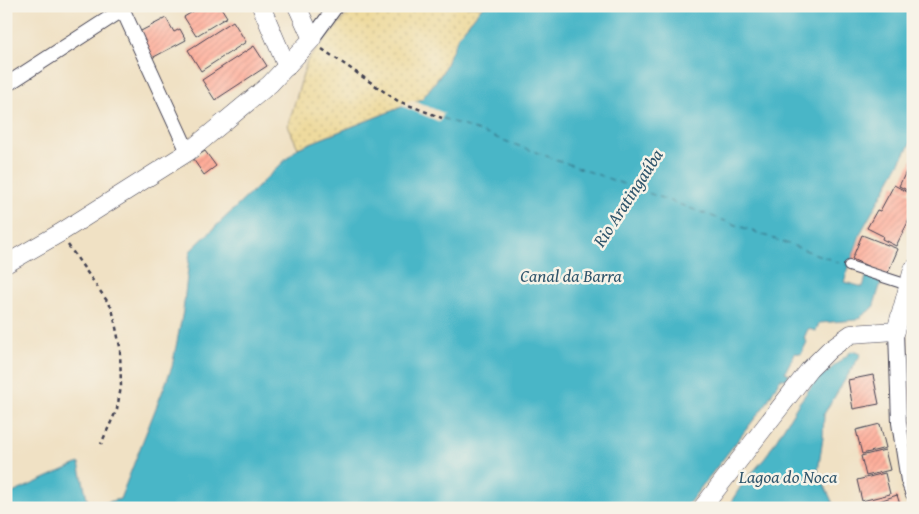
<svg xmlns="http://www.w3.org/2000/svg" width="919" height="514" font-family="'Gentium Book Plus',serif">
	<defs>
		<pattern id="sand-dots" width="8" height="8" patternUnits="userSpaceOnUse" patternTransform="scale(1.25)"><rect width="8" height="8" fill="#eeda9e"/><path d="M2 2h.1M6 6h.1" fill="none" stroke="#ccbb89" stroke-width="1.8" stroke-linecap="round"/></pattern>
		<pattern id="building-hatch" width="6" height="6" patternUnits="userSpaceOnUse" patternTransform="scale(1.25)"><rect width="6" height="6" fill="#ffaa96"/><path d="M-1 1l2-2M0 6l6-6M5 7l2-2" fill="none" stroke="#da9282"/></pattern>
	</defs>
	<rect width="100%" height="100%" fill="#f7f3e8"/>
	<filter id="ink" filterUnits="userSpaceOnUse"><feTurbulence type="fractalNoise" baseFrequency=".02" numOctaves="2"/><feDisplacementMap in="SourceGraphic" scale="10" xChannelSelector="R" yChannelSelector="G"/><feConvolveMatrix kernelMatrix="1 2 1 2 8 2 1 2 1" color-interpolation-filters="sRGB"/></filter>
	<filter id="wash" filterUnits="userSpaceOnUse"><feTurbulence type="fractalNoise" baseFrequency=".0096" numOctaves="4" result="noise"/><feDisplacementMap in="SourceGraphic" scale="20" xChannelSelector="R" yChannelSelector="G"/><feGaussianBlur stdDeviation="1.12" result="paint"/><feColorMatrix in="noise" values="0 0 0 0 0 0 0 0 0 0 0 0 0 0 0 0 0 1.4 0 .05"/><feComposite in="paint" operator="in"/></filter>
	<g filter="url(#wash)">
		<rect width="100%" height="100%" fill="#f0e1c4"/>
		<path fill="url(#sand-dots)" stroke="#887e6c" d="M 358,6 L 483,6 L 459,35 L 442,73 L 422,99 L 298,148 L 288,126 L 307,61 L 350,11 Z"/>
		<g fill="#4ab6c7" stroke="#366c81">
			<path d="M 483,6 L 913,6 L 913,139 L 861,232 L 844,282 L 863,287 L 867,274 L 881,283 L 873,308 L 856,320 L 819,323 L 816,331 L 808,329 L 804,338 L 807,342 L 801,354 L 795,353 L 785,372 L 789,374 L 786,379 L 780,379 L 766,404 L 685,508 L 6,508 L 6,496 L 79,463 L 89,507 L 120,499 L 172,367 L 183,311 L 190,251 L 298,148 L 422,99 L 442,73 L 459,35 Z"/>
			<path d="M 852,351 L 861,354 L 824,414 L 823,438 L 818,471 L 835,508 L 727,508 L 743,483 L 765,458 L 799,403 L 819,376 L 826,373 Z"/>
		</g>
		<path fill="#f0e1c4" d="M 412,100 L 444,113 L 440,122 L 399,105 Z"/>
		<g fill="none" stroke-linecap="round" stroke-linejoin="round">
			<path stroke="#30566c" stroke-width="1" stroke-dasharray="6 5" stroke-linecap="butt" d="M 442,118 L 846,265"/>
		</g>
		<g id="blocks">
			<g fill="url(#building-hatch)">
				<path d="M 202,6 L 220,6 L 227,17 L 196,36 L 184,17 Z"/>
				<path d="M 166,18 L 174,32 L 180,29 L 186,40 L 152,58 L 139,32 Z"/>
				<path d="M 233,21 L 246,42 L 201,71 L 188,50 Z"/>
				<path d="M 254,46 L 267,66 L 215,100 L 202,80 Z"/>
				<path d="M 205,151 L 216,166 L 204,175 L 193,159 Z"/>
				<path d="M 913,158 L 913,184 L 909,191 L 899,186 Z"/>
				<path d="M 894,185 L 913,195 L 913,212 L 896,246 L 882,239 L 883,236 L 867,228 L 877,210 L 880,211 Z"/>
				<path d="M 862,235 L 898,249 L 887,275 L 852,259 Z"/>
				<path d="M 912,310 L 913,310 L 913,331 L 908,331 Z"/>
				<path d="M 873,375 L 879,404 L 853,409 L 848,380 Z"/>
				<rect x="908" y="386" width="5" height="18"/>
				<path d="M 907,423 L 913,424 L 913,430 L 907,430 Z"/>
				<path d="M 880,424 L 886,448 L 862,454 L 856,430 Z"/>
				<path d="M 885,450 L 890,470 L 866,476 L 861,456 Z"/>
				<path d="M 885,473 L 890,494 L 862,501 L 857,480 Z"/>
				<path d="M 897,495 L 901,508 L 866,508 L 865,506 Z"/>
			</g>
		</g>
	</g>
	<g filter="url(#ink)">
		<use href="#blocks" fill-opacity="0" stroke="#413f50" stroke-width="1"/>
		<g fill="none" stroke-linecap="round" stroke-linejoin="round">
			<defs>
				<path id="pedestrian" d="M 849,266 L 908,285"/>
				<g id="minor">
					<path d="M 121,6 L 188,152"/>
					<path d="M 312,39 L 336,6"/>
					<path d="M 6,85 L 122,10"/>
					<path d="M 896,331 L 899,423 L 908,481 L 913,494"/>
				</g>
				<g id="tertiary">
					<path d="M 261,6 L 287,67"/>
					<path d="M 6,264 L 60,233 L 188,152 L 270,84 L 312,39 L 297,6"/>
					<path d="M 702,508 L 809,370 L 830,349 L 851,334 L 896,331 L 913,269"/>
				</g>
			</defs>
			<use href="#pedestrian" stroke="#413f50" stroke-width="12"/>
			<use href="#minor" stroke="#413f50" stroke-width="16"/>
			<use href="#tertiary" stroke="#413f50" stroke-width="19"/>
			<g stroke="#413f50" stroke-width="2.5" stroke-dasharray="4 4" stroke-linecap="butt">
				<path d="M 322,49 L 398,101 L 442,118"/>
				<path d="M 68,245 L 112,308 L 120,347 L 121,387 L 117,409 L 101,444"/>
			</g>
			<use href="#pedestrian" stroke="#fff" stroke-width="10"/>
			<use href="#minor" stroke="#fff" stroke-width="14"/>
			<use href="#tertiary" stroke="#fff" stroke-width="18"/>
		</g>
	</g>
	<g text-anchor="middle" stroke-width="5" stroke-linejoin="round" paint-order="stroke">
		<g font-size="18" font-style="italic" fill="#30566c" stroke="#f7f3e8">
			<text transform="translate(628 198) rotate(-57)" y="6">Rio Aratingaúba</text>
			<text x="571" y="282">Canal da Barra</text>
			<text x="788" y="483">Lagoa do Noca</text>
		</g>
	</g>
	<rect width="919" height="514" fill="none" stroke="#f7f3e8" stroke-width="25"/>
</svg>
